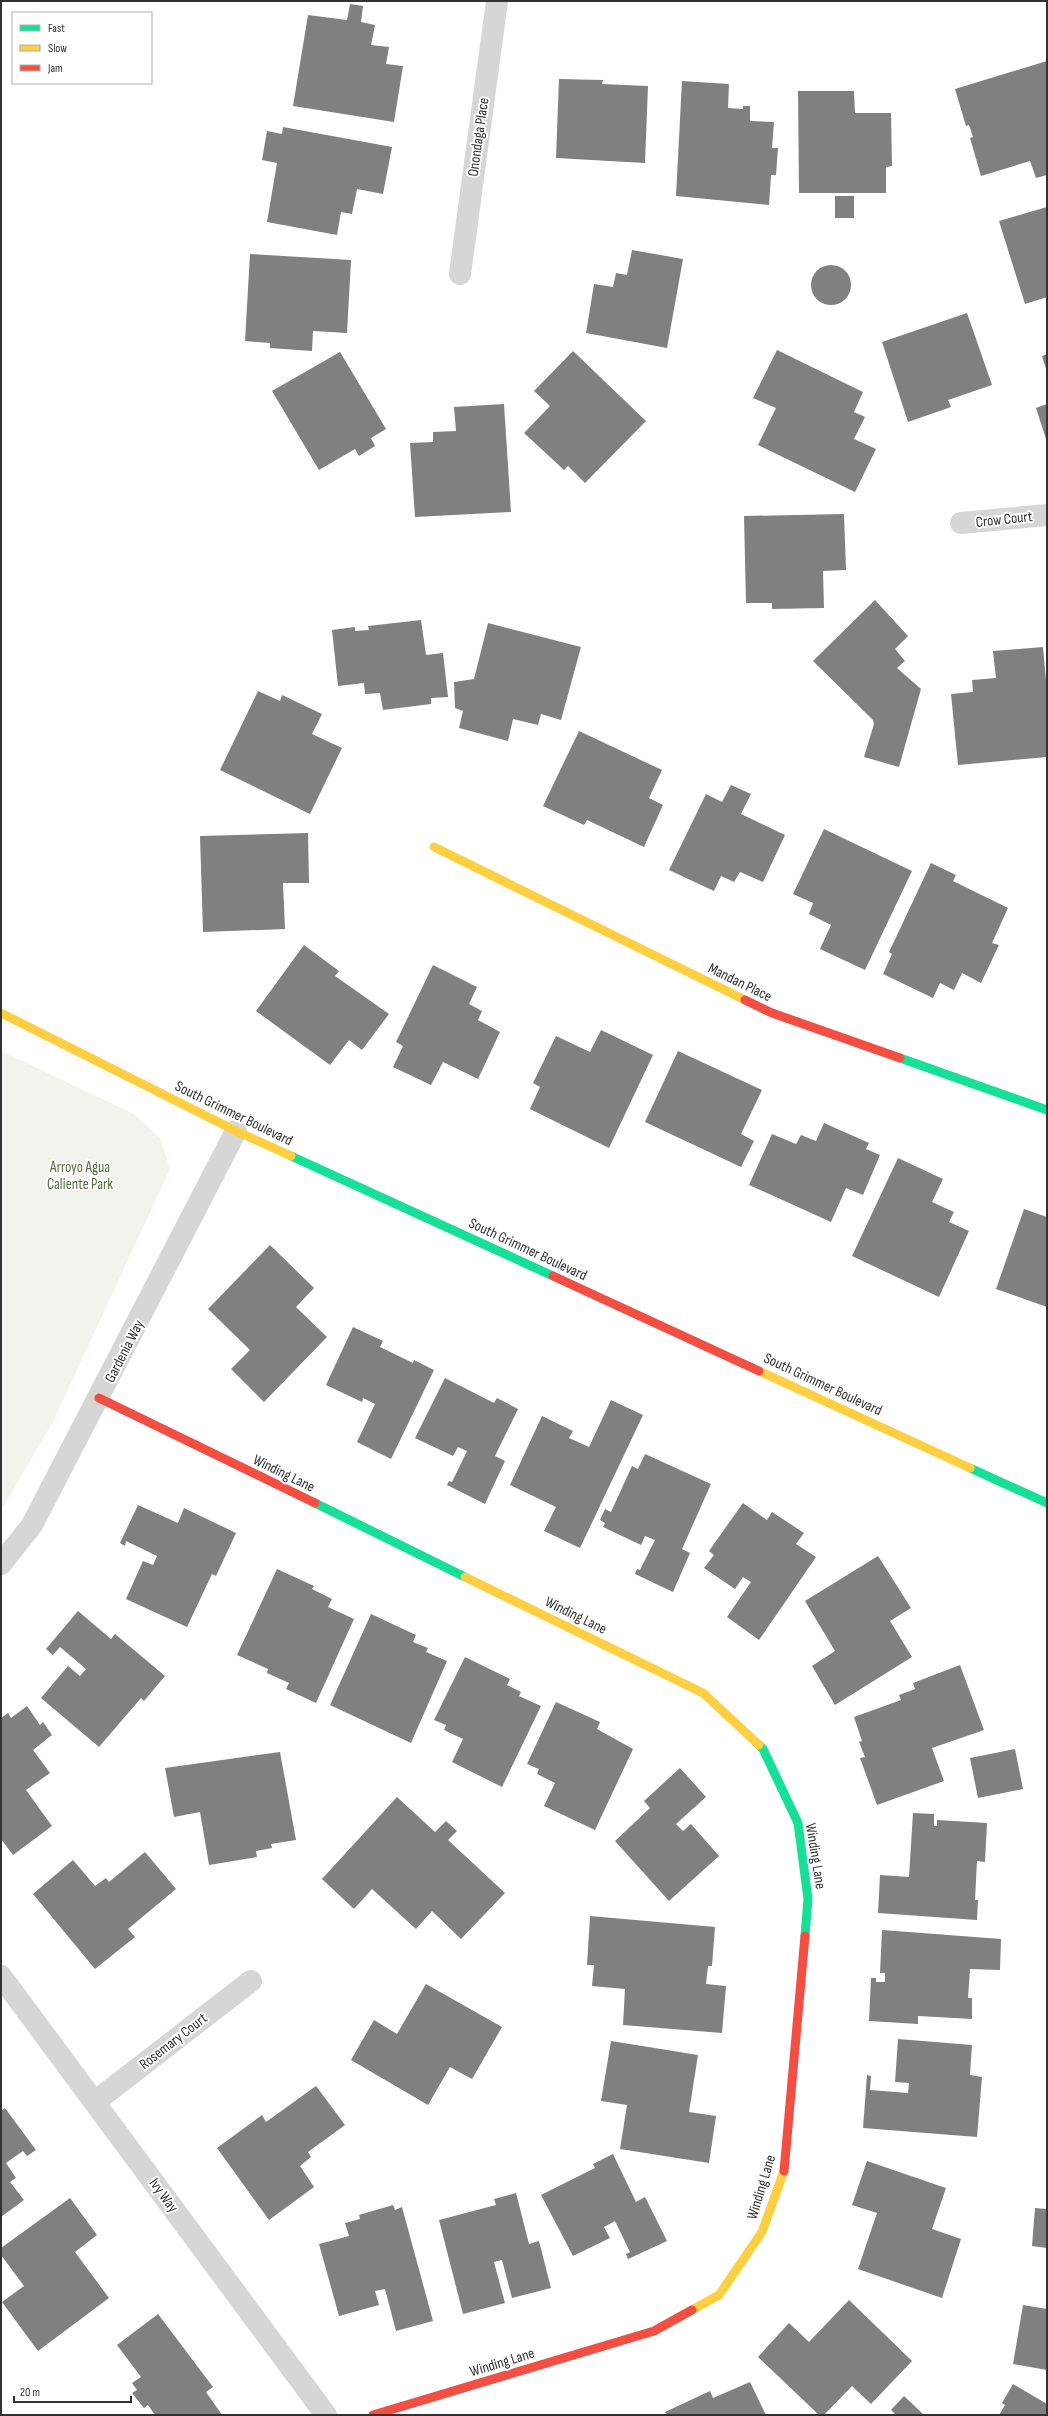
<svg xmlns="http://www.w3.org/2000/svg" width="1048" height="2416" font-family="'Sofia Sans Condensed',sans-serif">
	<rect width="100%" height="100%" fill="#fff"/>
	<path fill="#f1f4ed" d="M 1,1051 L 134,1114 L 160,1138 L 170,1169 L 54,1420 L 1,1511 Z"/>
	<g fill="#808080">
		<path d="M 350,4 L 363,6 L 361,22 L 375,25 L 371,45 L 389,47 L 386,64 L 403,66 L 394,122 L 293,106 L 308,15 L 347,20 Z"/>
		<path d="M 1047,61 L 1047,175 L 1036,178 L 1030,161 L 981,176 L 970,138 L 973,137 L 969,125 L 966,126 L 955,89 Z"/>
		<path d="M 559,79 L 603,80 L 602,84 L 648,86 L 645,163 L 556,158 Z"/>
		<path d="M 682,81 L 729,84 L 728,108 L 743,109 L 743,106 L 750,106 L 750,121 L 774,122 L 772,148 L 778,148 L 776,175 L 771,175 L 769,205 L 676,196 Z"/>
		<path d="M 798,91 L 854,91 L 855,113 L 891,113 L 892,166 L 886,167 L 886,193 L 799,193 Z"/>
		<path d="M 283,127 L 392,147 L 383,194 L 357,189 L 352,214 L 341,212 L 337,235 L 267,222 L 277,163 L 262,160 L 267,131 L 282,134 Z"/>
		<rect x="835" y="196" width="19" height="22"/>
		<path d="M 1047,207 L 1047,297 L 1025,304 L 999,221 Z"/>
		<path d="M 632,250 L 683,259 L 667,348 L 586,333 L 594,284 L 613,287 L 616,273 L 627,275 Z"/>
		<path d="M 250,254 L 351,260 L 347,333 L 313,331 L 312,351 L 270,348 L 270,343 L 245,341 Z"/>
		<circle cx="831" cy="285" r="20"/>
		<path d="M 967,313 L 992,385 L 948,400 L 951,407 L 908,422 L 882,342 Z"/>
		<path d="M 777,350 L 863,392 L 854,412 L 865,417 L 854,439 L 876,449 L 855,492 L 758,445 L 776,408 L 753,398 Z"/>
		<path d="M 573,351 L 646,421 L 585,483 L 568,466 L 564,470 L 524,433 L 550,406 L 534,391 Z"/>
		<path d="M 340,352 L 386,429 L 371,438 L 375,446 L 359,456 L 355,449 L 319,470 L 272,391 Z"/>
		<path d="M 1047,354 L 1047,372 L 1042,356 Z"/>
		<path d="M 504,404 L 511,512 L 415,517 L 410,443 L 433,442 L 433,432 L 456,431 L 454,407 Z"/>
		<path d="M 1047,404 L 1047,442 L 1036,408 Z"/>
		<path d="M 844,514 L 846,570 L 823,571 L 824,608 L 772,609 L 772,603 L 746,603 L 744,516 Z"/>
		<path d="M 875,600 L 908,636 L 895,649 L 905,661 L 897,668 L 921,689 L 899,767 L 864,757 L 874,724 L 873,720 L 813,661 Z"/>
		<path d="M 421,620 L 426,655 L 443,653 L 448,697 L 431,698 L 431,704 L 383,710 L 380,693 L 365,694 L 364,683 L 338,686 L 332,630 L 355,627 L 355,631 L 369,630 L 368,626 Z"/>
		<path d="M 488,623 L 581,647 L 561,720 L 541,714 L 538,725 L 513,719 L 508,741 L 459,728 L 463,711 L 455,708 L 454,682 L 474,679 Z"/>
		<path d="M 1043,647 L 1047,692 L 1047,757 L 958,765 L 951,694 L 973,692 L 972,680 L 996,678 L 993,651 Z"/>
		<path d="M 258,691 L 280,701 L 282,695 L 322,714 L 312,734 L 342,748 L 310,814 L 220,770 Z"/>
		<path d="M 579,731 L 662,770 L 649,798 L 663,805 L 644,847 L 587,820 L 584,825 L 543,806 Z"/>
		<path d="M 731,785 L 751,794 L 741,814 L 785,835 L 763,882 L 740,872 L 734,882 L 721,876 L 714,891 L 669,870 L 706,794 L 722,802 Z"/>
		<path d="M 824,829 L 912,871 L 865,970 L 820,949 L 831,925 L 809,914 L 813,903 L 793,894 Z"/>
		<path d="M 308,833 L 309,883 L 283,883 L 285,929 L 203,932 L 200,836 Z"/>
		<path d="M 931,863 L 956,875 L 953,881 L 1008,908 L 992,943 L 999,945 L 981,983 L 962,973 L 954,990 L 940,983 L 933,998 L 883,974 L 892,954 L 889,952 Z"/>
		<path d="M 304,945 L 339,971 L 335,976 L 389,1014 L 362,1050 L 349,1040 L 330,1065 L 256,1011 Z"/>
		<path d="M 433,965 L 477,987 L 469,1004 L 482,1011 L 478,1020 L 500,1032 L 478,1079 L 443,1062 L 431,1085 L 393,1067 L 403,1046 L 396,1042 Z"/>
		<path d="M 601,1030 L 653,1055 L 609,1148 L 530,1109 L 540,1087 L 533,1083 L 556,1036 L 590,1052 Z"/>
		<path d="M 678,1051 L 762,1090 L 741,1134 L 754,1141 L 741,1167 L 645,1122 Z"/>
		<path d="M 824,1123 L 869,1143 L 866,1149 L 880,1155 L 863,1195 L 846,1188 L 831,1222 L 749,1185 L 772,1134 L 796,1144 L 801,1135 L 816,1141 Z"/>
		<path d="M 898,1158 L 943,1179 L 932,1202 L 954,1212 L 949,1222 L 969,1231 L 939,1297 L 852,1256 Z"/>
		<path d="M 1024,1209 L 1047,1217 L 1047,1307 L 996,1289 Z"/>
		<path d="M 270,1245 L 314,1288 L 296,1307 L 327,1337 L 264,1402 L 231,1369 L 250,1350 L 208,1309 Z"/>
		<path d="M 353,1327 L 383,1341 L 380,1347 L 413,1363 L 414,1360 L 434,1370 L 391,1459 L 357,1442 L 375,1404 L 363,1398 L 362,1402 L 326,1385 Z"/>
		<path d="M 445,1378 L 494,1403 L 497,1398 L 518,1409 L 495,1456 L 505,1461 L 485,1504 L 447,1485 L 449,1481 L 452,1482 L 467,1451 L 458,1447 L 453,1456 L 415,1438 Z"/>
		<path d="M 611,1400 L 643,1415 L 580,1548 L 544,1531 L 556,1507 L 510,1485 L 542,1416 L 573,1431 L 569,1438 L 589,1447 Z"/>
		<path d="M 645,1454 L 711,1484 L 682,1549 L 690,1553 L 673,1592 L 635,1574 L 637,1569 L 640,1570 L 655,1540 L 645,1536 L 641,1545 L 603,1527 L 605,1523 L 600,1520 L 605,1509 L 611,1512 L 632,1466 L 638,1469 Z"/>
		<path d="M 743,1503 L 767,1520 L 772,1512 L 804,1533 L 796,1544 L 816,1557 L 759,1640 L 727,1617 L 751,1582 L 743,1577 L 735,1589 L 704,1568 L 714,1555 L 709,1551 Z"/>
		<path d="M 138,1505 L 178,1523 L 184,1508 L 236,1533 L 216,1576 L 212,1574 L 187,1627 L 126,1599 L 143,1561 L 153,1565 L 157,1556 L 126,1541 L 125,1546 L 120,1543 Z"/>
		<path d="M 878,1556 L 911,1608 L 890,1621 L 912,1657 L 835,1705 L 812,1666 L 835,1651 L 805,1601 Z"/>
		<path d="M 277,1569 L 314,1586 L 312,1589 L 332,1599 L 328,1607 L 354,1619 L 316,1703 L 286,1689 L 289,1683 L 267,1673 L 268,1669 L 237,1655 Z"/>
		<path d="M 78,1611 L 111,1639 L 115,1634 L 165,1676 L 144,1701 L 141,1698 L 99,1747 L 41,1698 L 68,1666 L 80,1676 L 86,1669 L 60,1647 L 53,1655 L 46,1649 Z"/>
		<path d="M 371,1614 L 416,1635 L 413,1642 L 428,1648 L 426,1652 L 447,1661 L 411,1743 L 330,1705 Z"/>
		<path d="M 465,1657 L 510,1679 L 507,1685 L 521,1692 L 519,1696 L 541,1706 L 502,1787 L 452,1762 L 463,1739 L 444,1730 L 446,1725 L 434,1720 Z"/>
		<path d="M 960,1665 L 984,1730 L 932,1748 L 944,1781 L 877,1805 L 860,1758 L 865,1757 L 859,1742 L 862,1741 L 854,1717 L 901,1700 L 899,1695 L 915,1689 L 913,1683 Z"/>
		<path d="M 556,1702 L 600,1722 L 597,1729 L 633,1749 L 595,1830 L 544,1806 L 555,1783 L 537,1774 L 539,1769 L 527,1764 Z"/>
		<path d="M 27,1706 L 40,1725 L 43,1722 L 52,1735 L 33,1750 L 50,1773 L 26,1790 L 52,1826 L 13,1855 L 1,1839 L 1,1718 L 8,1713 L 11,1718 Z"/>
		<path d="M 1015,1749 L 1023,1789 L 978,1798 L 970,1758 Z"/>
		<path d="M 280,1752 L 296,1840 L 271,1844 L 272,1848 L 256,1851 L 257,1857 L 209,1865 L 200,1812 L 174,1817 L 165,1768 Z"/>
		<path d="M 680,1768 L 706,1797 L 676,1824 L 683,1831 L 691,1824 L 719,1856 L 669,1901 L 615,1841 L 650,1808 L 644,1801 Z"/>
		<path d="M 397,1797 L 435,1832 L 446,1821 L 457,1831 L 448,1840 L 505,1893 L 461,1939 L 432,1911 L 416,1929 L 372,1889 L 354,1909 L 322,1879 Z"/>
		<path d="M 913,1813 L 934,1814 L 934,1826 L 937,1826 L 937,1820 L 987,1823 L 985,1862 L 977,1861 L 975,1900 L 978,1900 L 977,1920 L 878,1913 L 880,1875 L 909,1877 Z"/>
		<path d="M 145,1852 L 176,1889 L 128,1929 L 135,1937 L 95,1969 L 33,1894 L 73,1860 L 95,1886 L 106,1878 L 109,1882 Z"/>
		<path d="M 590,1916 L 715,1927 L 712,1966 L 708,1966 L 706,1984 L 726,1986 L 722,2033 L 623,2025 L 625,1989 L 592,1986 L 594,1965 L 587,1965 Z"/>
		<path d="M 882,1930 L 1001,1939 L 1000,1970 L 970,1969 L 968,1998 L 972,1998 L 972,2019 L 918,2016 L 918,2024 L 869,2021 L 871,1978 L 876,1978 L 876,1982 L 885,1982 L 885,1973 L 880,1973 Z"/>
		<path d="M 426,1984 L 502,2027 L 472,2079 L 450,2067 L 428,2105 L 351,2060 L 374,2020 L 397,2034 Z"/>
		<path d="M 898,2039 L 972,2045 L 970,2075 L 982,2077 L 977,2137 L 863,2128 L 867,2075 L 871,2076 L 870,2090 L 908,2093 L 909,2083 L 895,2082 Z"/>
		<path d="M 611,2041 L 698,2055 L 689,2112 L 716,2116 L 709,2163 L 620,2149 L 627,2105 L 601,2101 Z"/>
		<path d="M 316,2086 L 345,2125 L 308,2152 L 311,2157 L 300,2166 L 314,2187 L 269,2220 L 217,2148 L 262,2115 L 266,2122 Z"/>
		<path d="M 5,2108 L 36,2150 L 27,2156 L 23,2151 L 6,2163 L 16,2178 L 10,2182 L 24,2200 L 1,2217 L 1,2111 Z"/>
		<path d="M 613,2154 L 636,2202 L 645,2197 L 667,2241 L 628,2259 L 626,2254 L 630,2252 L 615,2221 L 604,2227 L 610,2238 L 573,2256 L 541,2195 L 595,2168 L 593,2164 Z"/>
		<path d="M 867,2161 L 946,2188 L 932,2229 L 961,2239 L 942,2298 L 858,2269 L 877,2213 L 852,2205 Z"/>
		<path d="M 516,2193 L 529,2244 L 539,2241 L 551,2288 L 512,2298 L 502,2260 L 494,2262 L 505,2303 L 463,2314 L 439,2220 L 496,2205 L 494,2199 Z"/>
		<path d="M 70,2198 L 97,2235 L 75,2252 L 109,2298 L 38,2351 L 2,2302 L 24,2286 L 1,2255 L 1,2248 Z"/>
		<path d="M 393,2205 L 395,2210 L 402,2207 L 433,2321 L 396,2331 L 385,2289 L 375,2291 L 379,2305 L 339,2316 L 319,2244 L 349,2236 L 345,2223 L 360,2219 L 359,2215 Z"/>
		<path d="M 1035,2208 L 1047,2209 L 1047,2248 L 1032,2246 Z"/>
		<path d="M 849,2300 L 912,2361 L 871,2404 L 852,2386 L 824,2415 L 819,2415 L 758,2357 L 789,2323 L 809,2342 Z"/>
		<path d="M 1023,2305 L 1047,2309 L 1047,2370 L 1013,2364 Z"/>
		<path d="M 158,2314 L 213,2387 L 206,2392 L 222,2415 L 155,2415 L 148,2405 L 144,2408 L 132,2393 L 137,2390 L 132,2383 L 141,2377 L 117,2345 Z"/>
		<path d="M 750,2382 L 766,2415 L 667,2415 L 665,2412 L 710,2391 L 713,2398 Z"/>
		<path d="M 1013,2384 L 1047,2404 L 1047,2415 L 999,2415 L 1005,2405 L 1002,2403 Z"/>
		<path d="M 904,2396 L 924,2415 L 896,2415 L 891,2410 Z"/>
	</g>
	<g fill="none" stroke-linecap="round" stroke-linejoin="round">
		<g stroke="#d6d6d6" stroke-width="22">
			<path d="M 460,274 L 497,1"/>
			<path d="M 961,523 L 1047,515"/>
			<path d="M 1,1564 L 32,1525 L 236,1131"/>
			<path d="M 1,1976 L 326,2415"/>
			<path d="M 96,2101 L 251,1981"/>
		</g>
		<g stroke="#16e098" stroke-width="9">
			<path d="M 900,1058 L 1047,1110"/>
			<path d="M 291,1156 L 553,1276"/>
			<path d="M 970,1468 L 1047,1503"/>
			<path d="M 315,1503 L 465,1577"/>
			<path d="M 759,1745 L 763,1749 L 798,1823 L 808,1899 L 805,1936"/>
		</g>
		<g stroke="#ffcf43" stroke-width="9">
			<path d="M 434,847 L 745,1000"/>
			<path d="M 1,1013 L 236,1131 L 291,1156"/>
			<path d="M 759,1371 L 970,1468"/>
			<path d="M 465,1577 L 703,1693 L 759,1745"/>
			<path d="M 692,2310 L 719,2295 L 762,2232 L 784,2171"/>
		</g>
		<g stroke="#f24e42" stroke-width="9">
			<path d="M 745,1000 L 772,1013 L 900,1058"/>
			<path d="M 553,1276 L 759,1371"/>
			<path d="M 99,1398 L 315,1503"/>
			<path d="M 784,2171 L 805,1936"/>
			<path d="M 373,2415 L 654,2331 L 692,2310"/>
		</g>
	</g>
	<g text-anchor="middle" stroke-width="4" stroke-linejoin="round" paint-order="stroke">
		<g font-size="15" fill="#323232" stroke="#fff">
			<text transform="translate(478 137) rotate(-82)" y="5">Onondaga Place</text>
			<text transform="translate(1004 519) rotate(-6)" y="5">Crow Court</text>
			<text transform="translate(740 982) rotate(26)" y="5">Mandan Place</text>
			<text transform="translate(234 1113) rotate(26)" y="5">South Grimmer Boulevard</text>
			<text transform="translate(528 1249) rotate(25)" y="5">South Grimmer Boulevard</text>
			<text transform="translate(124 1351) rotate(-63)" y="5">Gardenia Way</text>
			<text transform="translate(823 1384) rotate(25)" y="5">South Grimmer Boulevard</text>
			<text transform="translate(284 1473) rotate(26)" y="5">Winding Lane</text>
			<text transform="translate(576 1615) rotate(26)" y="5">Winding Lane</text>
			<text transform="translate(816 1856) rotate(81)" y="5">Winding Lane</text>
			<text transform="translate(173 2041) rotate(-38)" y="5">Rosemary Court</text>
			<text transform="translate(761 2187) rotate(-73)" y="5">Winding Lane</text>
			<text transform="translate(164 2195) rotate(54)" y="5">Ivy Way</text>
			<text transform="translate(502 2362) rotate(-17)" y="5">Winding Lane</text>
		</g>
		<g font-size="15" fill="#576f3e" stroke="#fff">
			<text x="80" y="1172">Arroyo Agua<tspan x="80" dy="17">Caliente Park</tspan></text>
		</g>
	</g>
	<rect width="1048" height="2416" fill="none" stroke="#323232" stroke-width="4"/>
	<rect x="12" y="12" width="140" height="72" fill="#ffffff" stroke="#adadad"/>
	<rect x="20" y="25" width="20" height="6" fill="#16e098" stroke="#adadad"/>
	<text x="48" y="32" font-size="12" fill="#323232">Fast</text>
	<rect x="20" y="45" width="20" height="6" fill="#ffcf43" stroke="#adadad"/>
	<text x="48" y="52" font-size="12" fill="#323232">Slow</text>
	<rect x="20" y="65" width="20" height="6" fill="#f24e42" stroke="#adadad"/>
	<text x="48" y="72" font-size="12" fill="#323232">Jam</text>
	<path d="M14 2396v6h117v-6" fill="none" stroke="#323232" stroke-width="2"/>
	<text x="20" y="2396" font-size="12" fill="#323232" stroke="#ffffff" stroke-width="3" paint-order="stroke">20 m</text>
</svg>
